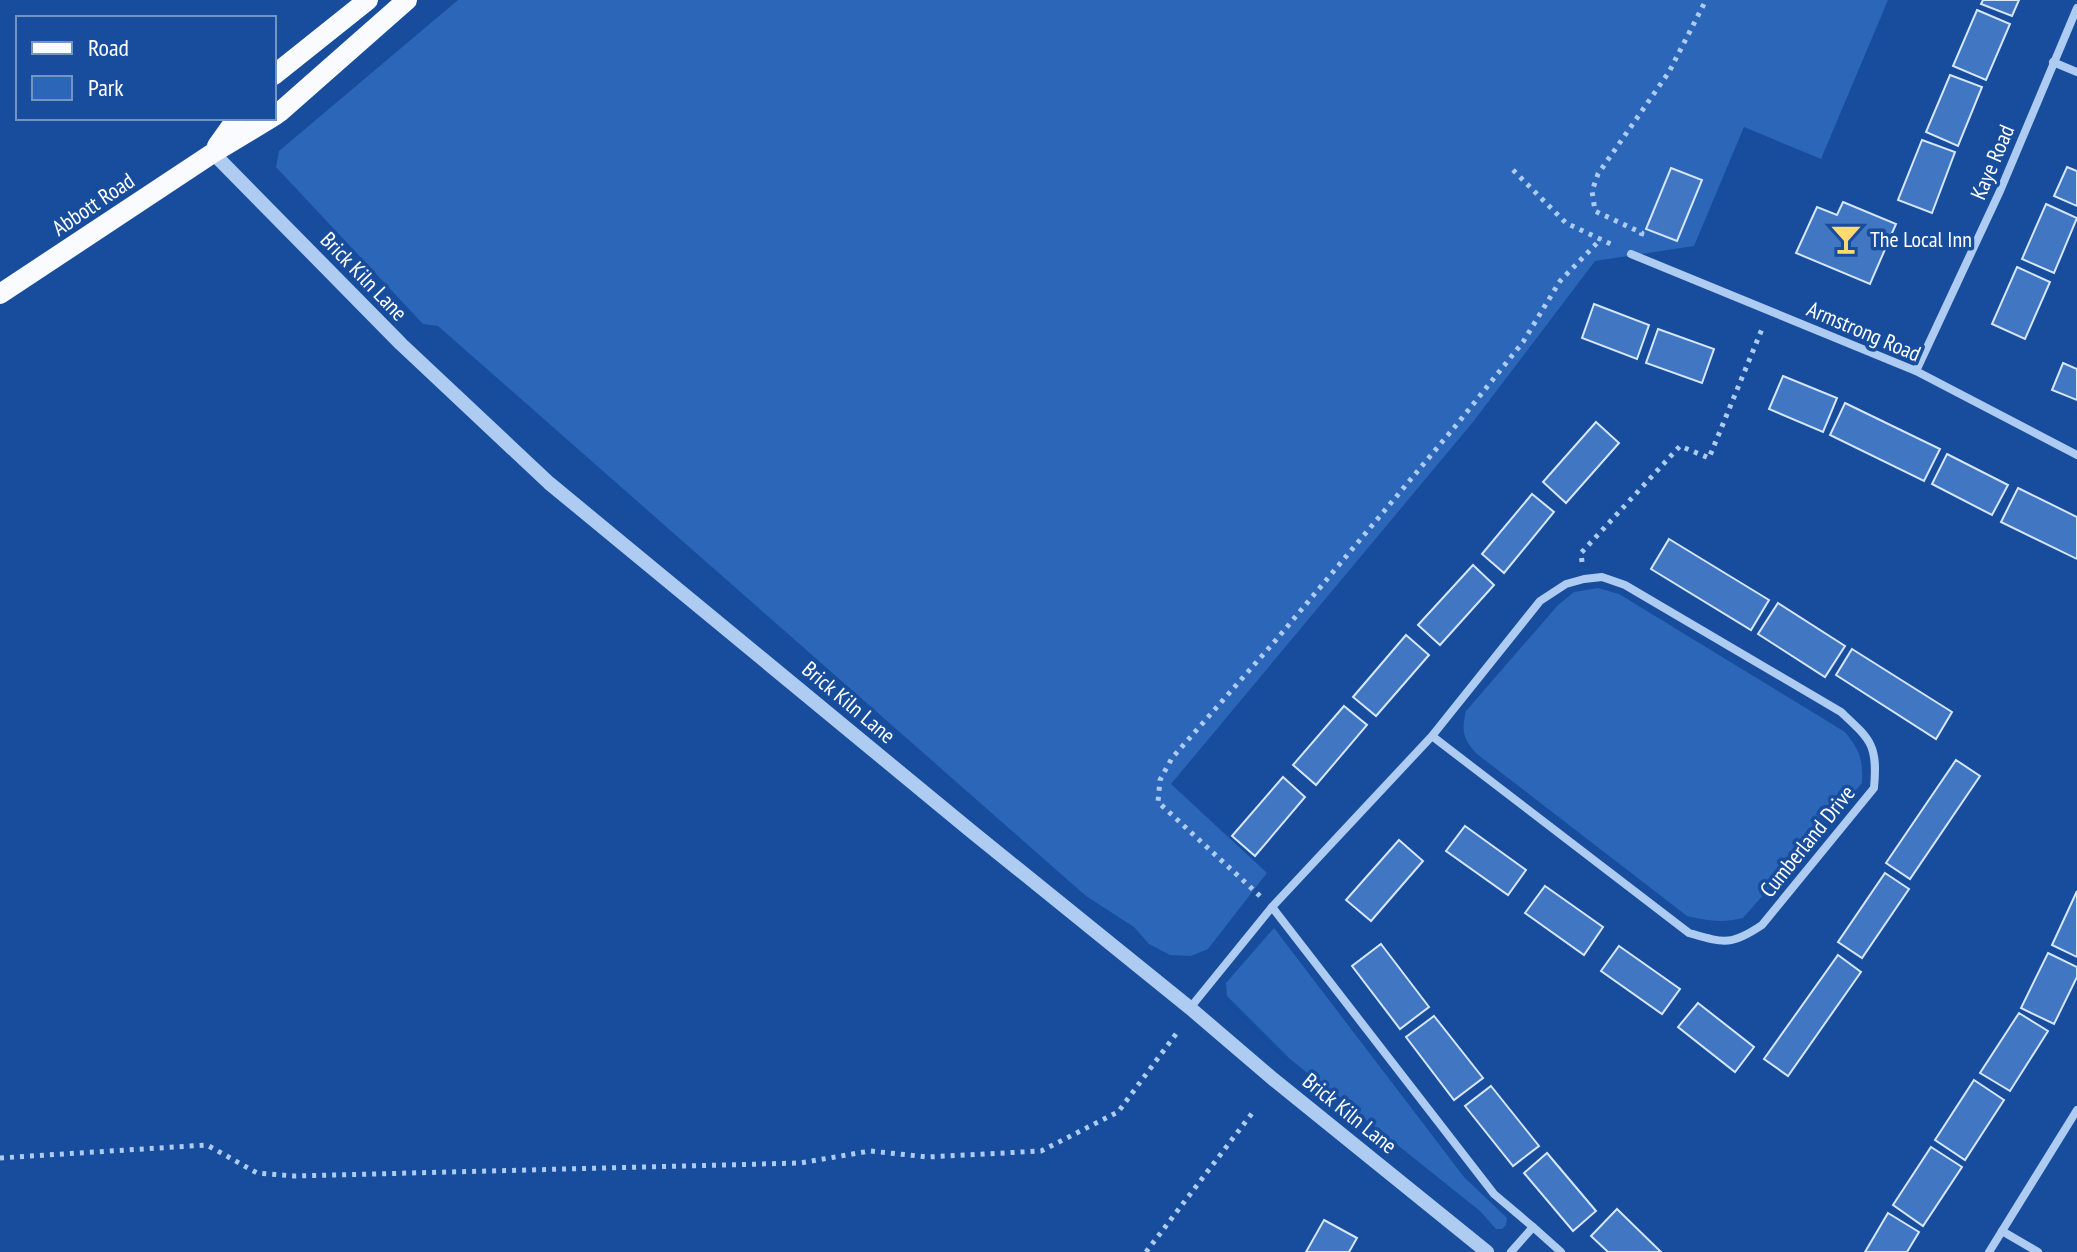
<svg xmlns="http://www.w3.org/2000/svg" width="2077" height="1252" font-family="'PT Sans Narrow',sans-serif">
	<rect width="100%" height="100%" fill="#174d9c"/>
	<g fill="#2b66b9">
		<path d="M 458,0 L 1888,0 L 1821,159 L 1744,127 L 1694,246 L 1595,261 L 1473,422 L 1171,784 L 1267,873 L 1208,949 L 1191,956 L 1170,955 L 1149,944 L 1134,927 L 1086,896 L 438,326 L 423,324 L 276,167 L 279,151 Z"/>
		<path d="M 1598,588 L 1619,594 L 1845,732 C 1860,751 1863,759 1862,783 L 1743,918 C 1723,923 1707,921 1687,916 L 1477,754 C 1463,739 1461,731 1466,711 L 1558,605 L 1574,592 Z"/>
		<path d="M 1274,928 L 1464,1177 L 1507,1218 L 1506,1225 L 1502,1229 L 1496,1229 L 1480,1211 L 1290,1059 L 1227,996 L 1226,983 Z"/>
	</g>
	<g fill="#4076c2" stroke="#d6e6fc" stroke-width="2">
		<path d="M 1983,0 L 2019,0 L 2012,16 L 1981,4 Z"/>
		<path d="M 1977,10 L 2010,24 L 1986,80 L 1953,66 Z"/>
		<path d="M 1950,75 L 1982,87 L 1958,146 L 1926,132 Z"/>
		<path d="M 1922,140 L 1955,152 L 1932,213 L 1898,200 Z"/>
		<path d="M 2067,167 L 2077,171 L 2077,206 L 2054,196 Z"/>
		<path d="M 1671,168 L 1702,180 L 1677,241 L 1646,229 Z"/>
		<path d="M 1843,202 L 1896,224 L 1870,284 L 1796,253 L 1817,207 L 1837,215 Z"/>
		<path d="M 2046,204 L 2077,218 L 2054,273 L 2022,259 Z"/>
		<path d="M 2017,267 L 2050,282 L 2025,339 L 1992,324 Z"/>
		<path d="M 1594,304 L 1649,325 L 1637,359 L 1582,338 Z"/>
		<path d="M 1658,329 L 1714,349 L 1702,383 L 1646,363 Z"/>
		<path d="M 2063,363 L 2077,369 L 2077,400 L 2052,390 Z"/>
		<path d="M 1783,376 L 1837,398 L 1823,432 L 1769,409 Z"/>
		<path d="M 1845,403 L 1940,449 L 1924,481 L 1830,435 Z"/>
		<path d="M 1596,422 L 1619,443 L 1566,503 L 1543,482 Z"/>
		<path d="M 1947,454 L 2008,485 L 1992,515 L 1932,484 Z"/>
		<path d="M 2018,488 L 2077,517 L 2077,559 L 2001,522 Z"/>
		<path d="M 1532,494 L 1554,512 L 1504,573 L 1482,554 Z"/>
		<path d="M 1669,539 L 1769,600 L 1751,630 L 1651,569 Z"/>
		<path d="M 1473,565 L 1494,585 L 1440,645 L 1418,625 Z"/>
		<path d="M 1778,603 L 1845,646 L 1825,677 L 1758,634 Z"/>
		<path d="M 1406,635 L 1429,655 L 1376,716 L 1353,697 Z"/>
		<path d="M 1852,649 L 1952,712 L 1936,739 L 1836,675 Z"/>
		<path d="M 1344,706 L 1367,725 L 1316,785 L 1293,765 Z"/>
		<path d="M 1956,760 L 1980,776 L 1910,879 L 1886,863 Z"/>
		<path d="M 1283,777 L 1305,797 L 1255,856 L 1232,836 Z"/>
		<path d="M 1465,826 L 1526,870 L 1508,895 L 1446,851 Z"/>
		<path d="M 1399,840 L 1423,861 L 1371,921 L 1346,900 Z"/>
		<path d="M 1885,873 L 1909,889 L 1862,958 L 1838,942 Z"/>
		<path d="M 1545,886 L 1603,927 L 1584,955 L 1525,913 Z"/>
		<path d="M 2077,891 L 2077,957 L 2052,945 Z"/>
		<path d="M 1381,944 L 1429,1007 L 1400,1029 L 1352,966 Z"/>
		<path d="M 1619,946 L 1680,989 L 1662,1014 L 1601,971 Z"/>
		<path d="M 2048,953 L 2077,967 L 2077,977 L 2054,1024 L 2021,1008 Z"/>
		<path d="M 1838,955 L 1861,972 L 1788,1076 L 1764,1059 Z"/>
		<path d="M 1698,1003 L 1754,1047 L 1735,1072 L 1678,1027 Z"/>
		<path d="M 2019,1013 L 2048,1031 L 2010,1091 L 1980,1073 Z"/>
		<path d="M 1434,1016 L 1483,1078 L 1454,1100 L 1406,1037 Z"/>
		<path d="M 1974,1080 L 2004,1100 L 1965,1160 L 1935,1140 Z"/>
		<path d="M 1491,1086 L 1539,1146 L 1513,1166 L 1465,1106 Z"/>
		<path d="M 1931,1147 L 1962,1167 L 1923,1226 L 1893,1205 Z"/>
		<path d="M 1547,1153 L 1596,1211 L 1573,1231 L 1524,1173 Z"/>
		<path d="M 1617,1209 L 1661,1252 L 1608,1252 L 1591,1236 Z"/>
		<path d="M 1888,1213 L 1919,1232 L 1907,1252 L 1865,1252 Z"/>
		<path d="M 1324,1220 L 1357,1238 L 1349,1252 L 1306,1252 Z"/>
	</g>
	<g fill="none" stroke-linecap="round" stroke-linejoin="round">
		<g stroke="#aecbf2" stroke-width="5" stroke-dasharray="4 6" stroke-linecap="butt">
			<path d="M 1513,170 L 1566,223 L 1615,246"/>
			<path d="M 1641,236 L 1642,233 L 1595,211 L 1592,191 L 1598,174 L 1669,72 L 1706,0"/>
			<path d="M 1582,562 L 1581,553 L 1680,446 L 1709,458 L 1762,329"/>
			<path d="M 1260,896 L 1158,802 L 1160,780 L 1172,758 L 1276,640 L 1458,423 L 1523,342 L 1560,281 L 1601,239"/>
			<path d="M 0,1158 L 207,1145 L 257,1173 L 294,1176 L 800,1163 L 870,1151 L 928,1157 L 1041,1151 L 1118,1112 L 1179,1030"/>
			<path d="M 1146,1252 L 1253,1112"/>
		</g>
		<g stroke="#aecbf2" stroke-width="8">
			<path d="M 2053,62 L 2077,72"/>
			<path d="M 1631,254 L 1916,371 L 2077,455"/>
			<path d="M 1916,371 L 2000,191 L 2077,8"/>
			<path d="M 1272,907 L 1494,1194 L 1533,1227"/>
			<path d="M 1190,1008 L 1272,907 L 1432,736 L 1540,601 L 1566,584 L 1584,579 L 1602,577 L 1625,585 L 1841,712 C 1871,740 1878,745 1874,788 L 1762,925 C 1731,946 1724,943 1689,933 L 1432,736"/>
			<path d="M 2002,1231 L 2038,1252"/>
			<path d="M 1511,1252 L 1533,1227 L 1561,1252"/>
			<path d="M 1989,1252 L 2077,1110"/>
		</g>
		<path stroke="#aecbf2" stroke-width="14" d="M 213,153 L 401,344 L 549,483 L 971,831 L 1190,1008 L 1273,1079 L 1487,1252"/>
		<g stroke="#f9fbff" stroke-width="20">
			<path d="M 274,75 L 368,0"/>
			<path d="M 274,116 L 281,111 L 407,0"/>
			<path d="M 217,146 L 237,118"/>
			<path d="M 0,294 L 213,153 L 271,118"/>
		</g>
	</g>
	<defs>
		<symbol id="bar-bare" viewBox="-9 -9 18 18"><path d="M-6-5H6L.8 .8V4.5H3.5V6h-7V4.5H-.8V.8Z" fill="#ffda6f" stroke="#174d9c" stroke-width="2.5" paint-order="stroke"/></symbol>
	</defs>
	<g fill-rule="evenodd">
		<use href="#bar-bare" x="1824" y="217" width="44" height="44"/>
	</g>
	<g text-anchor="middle" stroke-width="7" stroke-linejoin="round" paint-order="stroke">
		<g font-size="22" fill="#fff" stroke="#174d9c">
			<text transform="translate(1992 162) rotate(-67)" y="8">Kaye Road</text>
			<text transform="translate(93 204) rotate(-34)" y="8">Abbott Road</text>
			<text transform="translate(364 276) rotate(46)" y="8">Brick Kiln Lane</text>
			<text transform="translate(1864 331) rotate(23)" y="8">Armstrong Road</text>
			<text transform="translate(849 702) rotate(40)" y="8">Brick Kiln Lane</text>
			<text transform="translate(1807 841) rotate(-51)" y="8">Cumberland Drive</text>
			<text transform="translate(1350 1113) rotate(39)" y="8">Brick Kiln Lane</text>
		</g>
		<g font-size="22" fill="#fff" stroke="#174d9c" text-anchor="start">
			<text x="1870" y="247">The Local Inn</text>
		</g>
	</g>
	<rect x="16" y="16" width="260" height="104" fill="#174d9c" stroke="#7494c4" stroke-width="2"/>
	<rect x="32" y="42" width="40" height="12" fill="#f9fbff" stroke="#7494c4" stroke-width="2"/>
	<text x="88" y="56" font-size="24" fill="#ffffff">Road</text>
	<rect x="32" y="76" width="40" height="24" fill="#2b66b9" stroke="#7494c4" stroke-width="2"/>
	<text x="88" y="96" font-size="24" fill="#ffffff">Park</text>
</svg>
